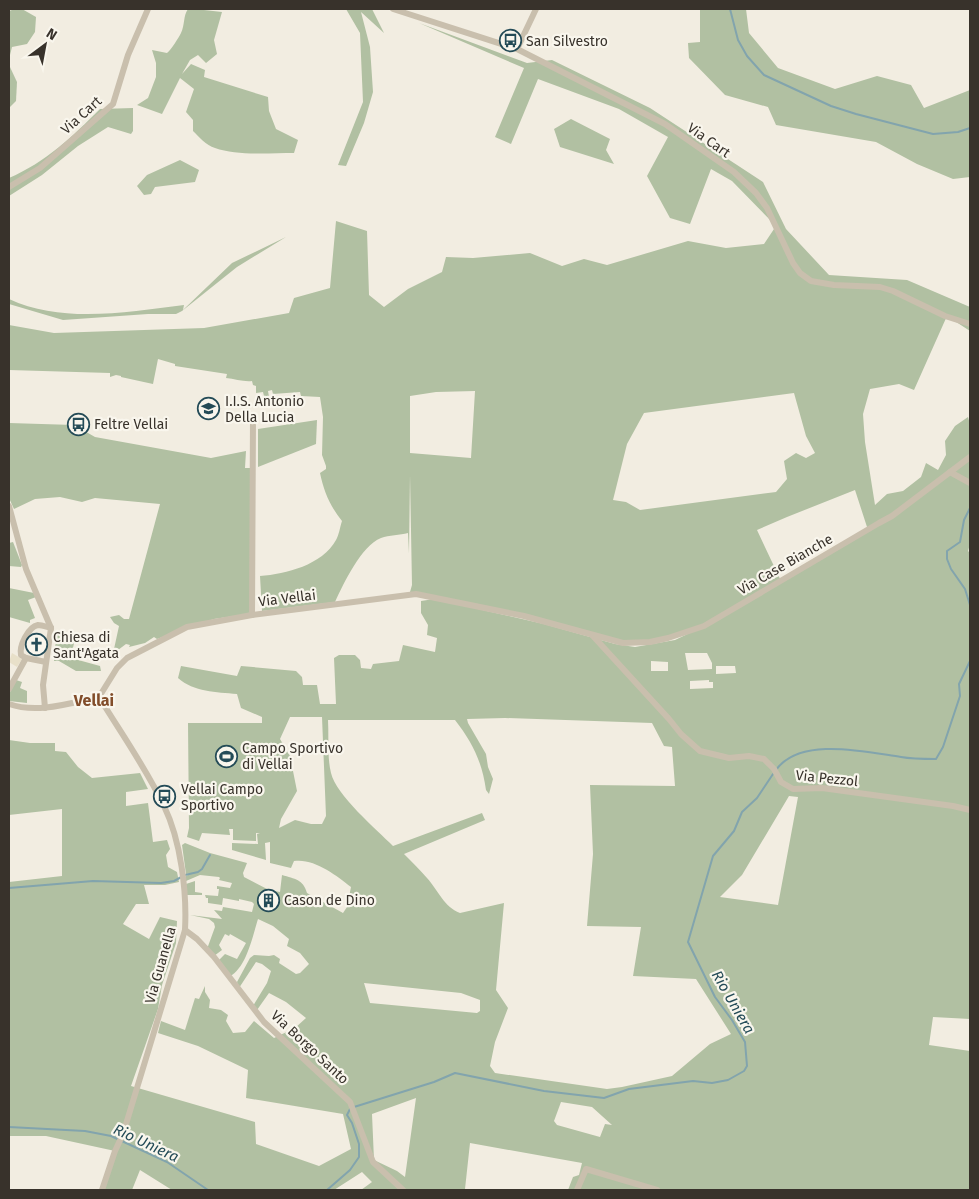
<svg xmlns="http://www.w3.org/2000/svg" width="979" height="1199" font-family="'Fira Sans',sans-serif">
	<rect width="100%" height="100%" fill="#f2ede1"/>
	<g fill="#b1c0a2" fill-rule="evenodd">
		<path d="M 15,9 L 22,9 L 36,17 L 35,32 L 27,44 L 12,47 L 9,59 L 9,11 Z"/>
		<path d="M 188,9 L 204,9 L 204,10 L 222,12 L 214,40 L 217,54 L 206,63 L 198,55 L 190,60 L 182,74 L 191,64 L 205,70 L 204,77 L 268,97 L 269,111 L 276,129 L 298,140 L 294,153 C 270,153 237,156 215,148 C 206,145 199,137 193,131 L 193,120 L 186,112 L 194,89 L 180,78 L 162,114 L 137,105 L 148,98 L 156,77 L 156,63 L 152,50 L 167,53 C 171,50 179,37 181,33 C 185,25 183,16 188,9 Z"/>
		<path d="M 346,9 L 372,9 L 384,33 L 361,12 L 370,47 L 373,92 L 364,123 L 346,166 L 338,165 L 363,102 L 360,33 Z"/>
		<path d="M 700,9 L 746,9 L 749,33 L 778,68 L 835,89 L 877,76 L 911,85 L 924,108 L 970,90 L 970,177 L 953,179 L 917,164 L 876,142 L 776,125 L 768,107 L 725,95 L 689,58 L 688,43 L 700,42 Z"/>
		<path d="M 419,23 L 527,63 L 552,60 L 650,108 L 763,182 L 786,229 L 829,275 L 907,280 L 970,307 L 970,331 L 947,316 L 914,390 L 899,384 L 870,389 L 863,414 L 865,442 L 875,505 L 887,494 L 903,491 L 921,477 L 926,463 L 938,470 L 946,455 L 945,441 L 955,426 L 968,417 L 970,424 L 970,544 L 968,551 L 970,553 L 970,1019 L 933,1017 L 929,1045 L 970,1051 L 970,1190 L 568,1190 L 573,1177 L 579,1175 L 582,1163 L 470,1143 L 465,1189 L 467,1190 L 361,1190 L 372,1182 L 362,1172 L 334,1190 L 172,1190 L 140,1170 L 132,1190 L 104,1190 L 115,1151 L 46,1136 L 9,1136 L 9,882 L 62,876 L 62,809 L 9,815 L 9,740 L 30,743 L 55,743 L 55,751 L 66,752 L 78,767 L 92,778 L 140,773 L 148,789 L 126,792 L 126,806 L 148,803 L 153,842 L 167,840 L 170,849 L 166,855 L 168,867 L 177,872 L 179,882 L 165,885 L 144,885 L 149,904 L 136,904 L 123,924 L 149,939 L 160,917 L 177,921 L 176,943 L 162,985 L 158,1009 L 131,1086 L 255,1122 L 256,1144 L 319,1166 L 351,1149 L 343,1114 L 246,1098 L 248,1070 L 198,1046 L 158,1033 L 161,1021 L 185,1030 L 195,998 L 199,999 L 205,986 L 205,992 L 210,1000 L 209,1008 L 221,1010 L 228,1015 L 226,1021 L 233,1033 L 245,1032 L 254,1021 L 274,1038 L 295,1028 L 306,1018 L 286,1002 L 269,993 L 257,1010 L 253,1006 L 267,983 L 271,971 L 262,964 L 256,962 L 239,988 L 237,982 L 250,958 L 254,955 L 269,956 L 274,955 L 280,959 L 279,963 L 296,974 L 300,973 L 309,964 L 300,953 L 287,946 L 289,939 L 273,926 L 258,919 C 253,935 247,965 232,975 L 229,975 L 218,961 L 225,954 L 237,959 L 246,943 L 230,934 L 229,936 L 225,934 L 219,945 L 222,950 L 214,956 L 207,949 L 215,927 L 214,923 L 209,919 L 190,915 L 222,919 L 214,910 L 222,911 L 223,907 L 252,912 L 254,904 L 252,902 L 239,899 L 239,901 L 223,898 L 222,905 L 208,903 L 208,898 L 206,898 L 205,895 L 218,896 L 219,889 L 217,889 L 217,886 L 230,888 L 232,883 L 219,880 L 220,878 L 219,877 L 200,875 L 186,881 L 186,876 L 192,873 L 186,874 L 182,845 L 185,843 L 210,853 L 247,863 L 243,873 L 244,877 L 269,890 L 280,892 L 282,875 C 295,879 303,879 307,893 L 343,913 L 347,907 L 351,887 C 336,875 314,858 294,861 L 291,868 L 270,863 L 270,842 L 265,843 L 266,860 L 232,850 L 232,843 L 258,844 L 257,834 L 260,833 L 256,833 L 256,841 L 233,840 L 233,829 L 229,829 L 230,835 L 202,833 L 199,841 L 187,837 L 189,828 L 188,723 L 262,723 L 262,717 L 241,708 L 237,694 C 216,692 194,692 178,678 L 181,666 L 237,676 L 241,666 L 296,671 L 302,677 L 303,685 L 317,685 L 320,704 L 336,704 L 334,658 L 339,655 L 355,655 L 360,660 L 361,668 L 371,669 L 373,664 L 399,661 L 403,645 L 435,652 L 437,638 L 427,635 L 428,625 L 421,613 L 421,601 L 434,599 L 544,624 L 615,644 L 635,647 L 675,640 L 698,629 L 668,638 L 623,643 L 546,621 L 410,592 L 412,585 L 410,475 L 409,554 L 408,533 C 400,535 389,535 381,538 C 361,546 344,583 335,602 L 262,611 L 260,576 C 286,574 322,565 336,540 C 339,535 340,527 342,521 C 330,506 324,492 320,473 L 326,469 L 326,466 L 322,455 L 323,417 L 320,397 L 301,396 L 300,392 L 273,394 L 272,390 L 268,391 L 269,397 L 264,396 L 263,392 L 256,393 L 256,386 L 253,385 L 252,381 C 244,382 235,379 226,378 L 227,374 L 175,366 L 175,364 L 158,359 L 153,384 L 121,377 L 121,376 L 116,375 L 110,377 L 110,373 L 9,370 L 9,325 L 54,333 L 204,328 L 289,313 L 294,298 L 330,288 L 336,221 L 367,231 L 369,295 L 384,307 L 408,289 L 442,272 L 446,257 L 473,258 L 530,253 L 562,266 L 584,259 L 607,265 L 688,241 L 726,248 L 764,244 L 776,226 L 732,181 L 711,169 L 690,224 L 670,218 L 647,176 L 668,137 L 619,109 L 538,79 L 511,144 L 495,137 L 524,68 ZM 475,391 L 471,458 L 410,453 L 410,396 L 436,392 ZM 794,393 L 806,436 L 815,453 L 806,458 L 796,453 L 784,461 L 787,479 L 776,492 L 640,510 L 626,502 L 613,500 L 627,444 L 644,413 ZM 855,490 L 868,530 L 781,581 L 757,530 L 787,517 ZM 685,653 L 707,653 L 712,663 L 712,669 L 688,670 ZM 651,661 L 668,662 L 668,671 L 651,671 ZM 716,666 L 735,666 L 736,673 L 716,674 ZM 709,680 L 709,682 L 713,682 L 713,688 L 690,689 L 690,681 ZM 290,717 L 322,717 L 326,816 L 322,824 L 311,824 L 295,820 L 279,828 L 281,819 L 297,791 L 290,756 L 280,739 ZM 505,718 L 652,723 L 664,746 L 672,747 L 675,786 L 590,785 L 593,854 L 587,926 L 641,927 L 633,976 L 696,979 L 731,1034 L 710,1044 L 672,1076 L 622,1087 L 607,1089 L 495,1073 L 490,1066 L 495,1042 L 508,1008 L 496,990 L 504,903 L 460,913 C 444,907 438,890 427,878 C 420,870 412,862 404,854 L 485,820 L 482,813 L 393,846 C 376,829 336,795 331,773 C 327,757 329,737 328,720 L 455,720 C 472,742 482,761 486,790 L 489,794 L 493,779 L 488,767 L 486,754 L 468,723 L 467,719 ZM 789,796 L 798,797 L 778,905 L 720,897 L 742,875 ZM 364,983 L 461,993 L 480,1000 L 480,1011 L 477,1013 L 370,1003 ZM 416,1098 L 405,1177 L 397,1171 L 374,1160 L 372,1114 ZM 561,1102 L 592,1107 L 612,1125 L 605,1124 L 600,1137 L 557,1125 L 554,1121 Z"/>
		<path d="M 9,65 L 17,82 L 16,101 L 9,108 Z"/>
		<path d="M 133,108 L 133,131 L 131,134 L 108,127 L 78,146 L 42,175 L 9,196 L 9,178 C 46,162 72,137 100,109 Z"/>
		<path d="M 571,119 L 610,139 L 606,150 L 614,164 L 560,147 L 554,129 Z"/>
		<path d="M 180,160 L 199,170 L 195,182 L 155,187 L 151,194 L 144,195 L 137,186 L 147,175 Z"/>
		<path d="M 286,237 L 237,267 L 182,311 L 176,314 L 148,314 L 63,320 L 9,304 L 9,299 C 63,324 127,312 184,305 L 183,310 L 232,263 Z"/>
		<path d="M 317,420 L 316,444 L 258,467 L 258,429 Z"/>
		<path d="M 9,423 L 74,425 L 95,437 L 211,458 L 246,451 L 245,468 L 250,468 L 250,611 L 248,614 L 214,619 L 157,639 L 154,637 L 145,643 L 129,647 L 130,645 L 126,644 L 118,650 L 114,649 L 119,626 L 114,623 L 110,617 L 119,615 L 124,619 L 129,619 L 160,504 L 95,498 L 82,502 L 60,497 L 35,499 L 14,509 L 9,498 Z"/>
		<path d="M 13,542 L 22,565 L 21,567 L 9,566 L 9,543 Z"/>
		<path d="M 9,588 L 34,593 L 36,597 L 28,600 L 35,618 L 30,620 L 30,623 L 9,617 Z"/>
		<path d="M 57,635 L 76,636 L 71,655 L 55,648 Z"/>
		<path d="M 55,651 L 71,658 L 100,666 L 101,671 L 76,671 L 59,661 L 54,661 Z"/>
		<path d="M 16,680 L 22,682 L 20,688 L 27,691 L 27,703 L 9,701 L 9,694 Z"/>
		<path d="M 195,881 L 195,892 L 202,893 L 202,895 L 187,895 L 186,884 Z"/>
	</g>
	<path fill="#e8e0c9" d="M 12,653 L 22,659 L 17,667 L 9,662 Z"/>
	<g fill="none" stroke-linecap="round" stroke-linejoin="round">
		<g stroke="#82a4ad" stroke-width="2">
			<path d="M 730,9 L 738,40 L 747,56 L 764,75 L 831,106 L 856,114 L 933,134 L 958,132 L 970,128"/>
			<path d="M 970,508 L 964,520 L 960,542 L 947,551 L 947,559 L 951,569 L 965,589 L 970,605"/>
			<path d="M 776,770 C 800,736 866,752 901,757 C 912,759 924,759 936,759 L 943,747 L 960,696 L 959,684 L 970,661"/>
			<path d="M 9,888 L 93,881 L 161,883 L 174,881 L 185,875 L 198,872 L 202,869 L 210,855"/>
			<path d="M 354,1107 L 434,1082 L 455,1073 L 544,1091 L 604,1098 L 629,1089 L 693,1081 L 712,1083 L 728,1080 L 744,1071 L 747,1066 L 745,1042 L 732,1020 L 715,997 L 688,942 L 713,856 L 734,831 L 742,812 L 757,798 L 773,774"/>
			<path d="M 9,1127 L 85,1131 L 111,1136 L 167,1162 L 208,1190"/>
			<path d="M 327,1190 L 350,1170 L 359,1157 L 359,1144 L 352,1123 L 347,1115 L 350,1109"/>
		</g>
		<g stroke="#c9bfad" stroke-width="6">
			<path d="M 393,9 L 517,49 L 665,124 L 734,172 L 756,193 L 767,208 L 793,263 L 800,273 L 811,281 L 834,285 L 880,287 L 893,291 L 945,316 L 970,324"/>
			<path d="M 517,49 L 536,9"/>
			<path d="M 9,187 L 40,168 L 113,104 L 128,55 L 148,9"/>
			<path d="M 950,472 L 970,483"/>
			<path d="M 9,506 L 26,569 L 51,628"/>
			<path d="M 252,615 L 253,418"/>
			<path d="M 593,636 L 669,719 L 681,734 L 700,751 L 729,758 L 749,756 L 764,759 L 774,769 L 781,782 L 793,789 L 822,788 L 953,806 L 970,810"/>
			<path d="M 46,662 L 26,658 L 21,655 C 19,646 28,627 38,625 C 42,625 47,627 51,628"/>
			<path d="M 9,689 L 26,658"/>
			<path d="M 99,697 C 121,733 146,768 164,806 C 181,841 187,892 185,930 L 123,1134 L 115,1151 L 102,1190"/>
			<path d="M 9,704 C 38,714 70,703 99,697 L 117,668 L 127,658 L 187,627 L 252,615 L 416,594 L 524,616 L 623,643 L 650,642 L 668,638 L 704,626 L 879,523 L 892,516 L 970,457"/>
			<path d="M 45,708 L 43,685 L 51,628"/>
			<path d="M 185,930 L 197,939 L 214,957 L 264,1022 L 350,1102 L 373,1162 L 403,1190"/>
			<path d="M 577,1190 L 586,1169 L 657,1190"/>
		</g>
	</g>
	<defs>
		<symbol id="bus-ring" viewBox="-11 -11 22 22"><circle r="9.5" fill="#f9f6ed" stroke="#244b57" stroke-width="1.5"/><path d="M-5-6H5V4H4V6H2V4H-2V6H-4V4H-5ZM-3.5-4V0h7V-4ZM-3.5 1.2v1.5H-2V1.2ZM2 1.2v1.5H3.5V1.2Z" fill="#244b57"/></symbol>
		<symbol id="school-ring" viewBox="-11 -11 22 22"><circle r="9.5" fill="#f9f6ed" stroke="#244b57" stroke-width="1.5"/><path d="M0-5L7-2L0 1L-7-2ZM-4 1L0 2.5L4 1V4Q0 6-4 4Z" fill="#244b57"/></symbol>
		<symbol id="church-ring" viewBox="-11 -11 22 22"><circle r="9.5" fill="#f9f6ed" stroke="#244b57" stroke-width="1.5"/><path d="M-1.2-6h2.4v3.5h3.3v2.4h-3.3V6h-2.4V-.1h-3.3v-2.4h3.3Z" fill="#244b57"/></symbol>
		<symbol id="stadium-ring" viewBox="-11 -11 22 22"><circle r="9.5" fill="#f9f6ed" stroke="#244b57" stroke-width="1.5"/><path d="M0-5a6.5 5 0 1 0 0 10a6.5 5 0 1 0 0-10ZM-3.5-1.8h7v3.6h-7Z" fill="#244b57"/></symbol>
		<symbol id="building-ring" viewBox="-11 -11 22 22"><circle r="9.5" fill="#f9f6ed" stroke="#244b57" stroke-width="1.5"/><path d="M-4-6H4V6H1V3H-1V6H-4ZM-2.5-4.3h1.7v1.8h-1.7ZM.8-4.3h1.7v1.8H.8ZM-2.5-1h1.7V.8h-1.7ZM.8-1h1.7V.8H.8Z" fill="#244b57"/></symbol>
	</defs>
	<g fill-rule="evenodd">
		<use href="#bus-ring" x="498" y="28" width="25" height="25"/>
		<use href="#school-ring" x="196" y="396" width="25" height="25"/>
		<use href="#bus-ring" x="66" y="412" width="25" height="25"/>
		<use href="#church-ring" x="24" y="632" width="25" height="25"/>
		<use href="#stadium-ring" x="214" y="744" width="25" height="25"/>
		<use href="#bus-ring" x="152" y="784" width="25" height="25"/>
		<use href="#building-ring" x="256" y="888" width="25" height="25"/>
	</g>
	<g text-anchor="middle" stroke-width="4.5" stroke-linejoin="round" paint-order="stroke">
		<g font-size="14" fill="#38322b" stroke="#f9f6ed" text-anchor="start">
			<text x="526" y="46">San Silvestro</text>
			<text x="225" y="406">I.I.S. Antonio<tspan x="225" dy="16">Della Lucia</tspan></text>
			<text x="94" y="429">Feltre Vellai</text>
			<text x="53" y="642">Chiesa di<tspan x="53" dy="16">Sant'Agata</tspan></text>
			<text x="242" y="753">Campo Sportivo<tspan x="242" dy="16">di Vellai</tspan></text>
			<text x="181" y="794">Vellai Campo<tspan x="181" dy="16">Sportivo</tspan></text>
			<text x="284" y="905">Cason de Dino</text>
		</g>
		<g font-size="14" fill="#38322b" stroke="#f9f6ed">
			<text transform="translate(81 115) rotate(-42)" y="5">Via Cart</text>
			<text transform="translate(709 140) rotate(35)" y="5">Via Cart</text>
			<text transform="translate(785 564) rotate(-30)" y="5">Via Case Bianche</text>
			<text transform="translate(287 598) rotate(-7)" y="5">Via Vellai</text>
			<text transform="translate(827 778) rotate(6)" y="5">Via Pezzol</text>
			<text transform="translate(160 965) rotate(-74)" y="5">Via Guanella</text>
			<text transform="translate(310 1047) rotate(43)" y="5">Via Borgo Santo</text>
		</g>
		<g font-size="15" font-style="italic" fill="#244b57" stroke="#f9f6ed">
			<text transform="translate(733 1002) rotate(60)" y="5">Rio Uniera</text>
			<text transform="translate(146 1143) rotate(25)" y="5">Rio Uniera</text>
		</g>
		<g font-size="16" font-weight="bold" fill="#824d2a" stroke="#f9f6ed">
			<text x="94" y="706">Vellai</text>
		</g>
	</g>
	<rect width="979" height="1199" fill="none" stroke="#38322b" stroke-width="20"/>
	<g transform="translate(45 45) rotate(32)" stroke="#f9f6ed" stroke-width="4" paint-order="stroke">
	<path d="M0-4L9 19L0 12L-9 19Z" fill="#38322b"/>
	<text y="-8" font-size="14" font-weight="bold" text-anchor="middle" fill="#38322b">N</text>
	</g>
</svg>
